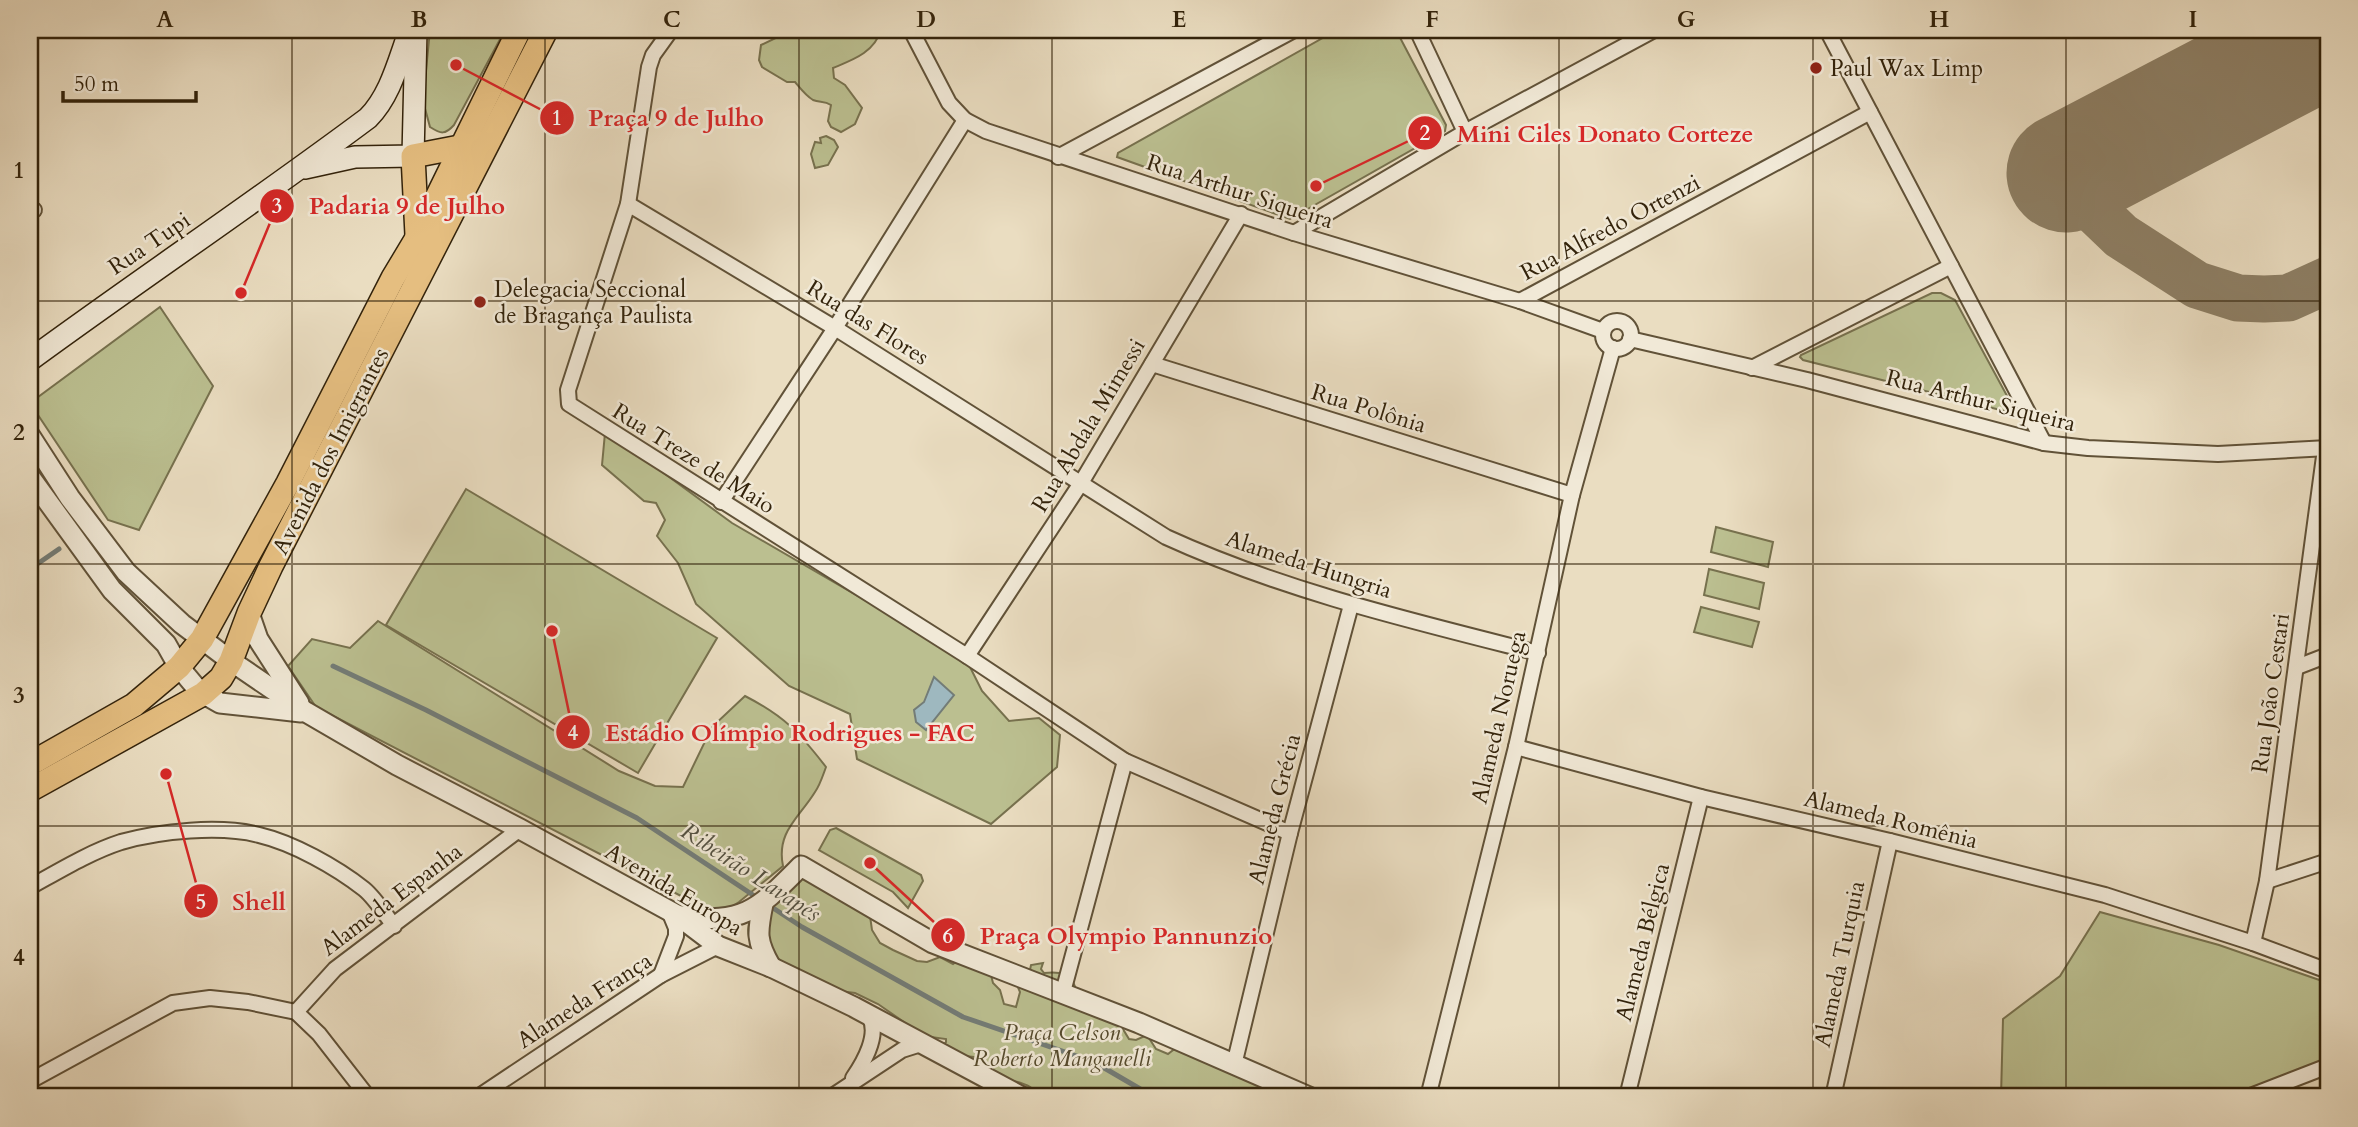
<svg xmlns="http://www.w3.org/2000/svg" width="2358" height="1127" font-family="Cardo,serif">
	<rect width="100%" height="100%" fill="#eaddc1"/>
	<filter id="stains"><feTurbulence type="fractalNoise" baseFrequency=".00286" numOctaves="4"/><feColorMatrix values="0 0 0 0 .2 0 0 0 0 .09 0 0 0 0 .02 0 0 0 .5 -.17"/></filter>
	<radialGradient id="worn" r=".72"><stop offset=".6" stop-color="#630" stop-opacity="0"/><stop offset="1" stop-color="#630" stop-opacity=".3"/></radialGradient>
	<g fill="#bbbf90" stroke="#77714e" stroke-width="2">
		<path d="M 430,30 L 505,30 L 454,125 C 445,135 441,134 430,127 L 423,101 Z"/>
		<path d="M 783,30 L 881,30 C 874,53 852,60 833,68 L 834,78 L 845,85 L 862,108 L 855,124 L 841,132 L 831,127 L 828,121 L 831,105 C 824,100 820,103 813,100 C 806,96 800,88 795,82 L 787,82 L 762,67 L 759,60 L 761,45 L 780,36 Z"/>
		<path d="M 1337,30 L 1396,30 L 1446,125 L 1445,131 L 1290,219 L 1117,157 L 1118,153 Z"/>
		<path d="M 826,136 L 834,140 L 838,147 L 828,165 L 815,168 L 811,154 L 815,142 L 821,143 L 820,138 Z"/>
		<path d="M 1932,293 L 1941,293 L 1955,300 L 2012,405 L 2012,413 L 1803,360 L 1800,357 L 1801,355 Z"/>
		<path d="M 160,307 L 213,386 L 139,530 L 108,520 L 30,403 Z"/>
		<path d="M 605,433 L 646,460 L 732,523 L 949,649 L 968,663 L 982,691 L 1009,721 L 1039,718 L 1060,735 L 1057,767 L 991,824 L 857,759 L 850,714 L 789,686 L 696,604 L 678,563 L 657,536 L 665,520 L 656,503 L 644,501 L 602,465 Z"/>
		<path d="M 466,489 L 717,638 L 638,773 L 386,625 Z"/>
		<path d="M 1716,527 L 1773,542 L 1768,567 L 1711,552 Z"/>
		<path d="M 1709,569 L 1764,583 L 1759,609 L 1704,595 Z"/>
		<path d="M 1701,607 L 1759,622 L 1752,647 L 1694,632 Z"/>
		<path d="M 378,621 L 619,771 L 655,786 L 683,787 L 712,727 L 745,696 C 784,716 799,732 826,767 C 823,775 820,785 815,792 C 799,818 776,832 783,866 L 739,902 L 723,912 L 708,910 L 316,707 L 288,666 L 312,639 L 350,648 Z"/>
		<path d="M 836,828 L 921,875 L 923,881 L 908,908 L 893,892 L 819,850 L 830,830 Z"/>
		<path d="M 812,872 L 870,916 L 872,930 L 880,943 L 893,950 L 917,961 L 927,962 L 940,957 L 953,964 L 961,958 L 991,975 L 993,983 L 1000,990 L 1004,1004 L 1016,1007 L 1020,992 L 1017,985 L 1030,970 L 1031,965 L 1043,963 L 1041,969 L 1044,973 C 1059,971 1074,973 1076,992 L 1118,1021 L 1129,1039 L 1136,1040 L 1147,1035 L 1156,1049 L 1168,1054 L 1177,1047 L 1187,1048 L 1190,1056 L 1279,1091 L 1280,1097 L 1042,1097 C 1027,1083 1025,1084 1006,1079 C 999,1077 992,1070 986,1067 L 986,1062 L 974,1057 L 964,1056 L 942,1046 L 946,1042 L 946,1039 L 924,1036 L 878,1004 L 855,993 L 832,990 L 753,948 C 749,940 746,930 750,921 C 755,906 798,878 812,872 Z"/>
		<path d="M 2100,912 L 2219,945 L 2328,983 L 2328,1059 L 2229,1097 L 2001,1097 L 2003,1019 L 2060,976 Z"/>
	</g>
	<path fill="#9eb8bf" stroke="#737c77" stroke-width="2" d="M 934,677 L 954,695 L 926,730 L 916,722 L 914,710 L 924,702 Z"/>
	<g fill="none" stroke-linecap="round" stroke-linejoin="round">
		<g stroke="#737c77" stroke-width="5">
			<path d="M 30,569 L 59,549"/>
			<path d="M 333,666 L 426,710 L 637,818 L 759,899"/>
			<path d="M 767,904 L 802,927 L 963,1017 L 1094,1062 L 1154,1097"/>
		</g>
		<path stroke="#8e8066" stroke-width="47" d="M 2066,173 L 2097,213 L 2121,236 L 2197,285 L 2238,298 L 2264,299 L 2288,298 L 2328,280"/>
		<path stroke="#8e8066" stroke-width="119" d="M 2066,173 L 2328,36"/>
		<defs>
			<g id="minor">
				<path d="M 671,30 L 653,55 L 649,67 L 628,204 L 568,390 L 569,404 L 967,656 L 1125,761 L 1290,833"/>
				<path d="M 911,30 L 949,103 L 965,120 L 986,131 L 1294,233 L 1520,301 L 1603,331"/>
				<path d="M 1417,30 L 1465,132"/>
				<path d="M 1827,30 L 2044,443"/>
				<path d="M 1058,157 L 1294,30"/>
				<path d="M 628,204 L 835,328 L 1166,537 C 1284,591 1412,621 1538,653"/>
				<path d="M 30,212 L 34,210"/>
				<path d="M 1294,233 L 1465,132 L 1654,30"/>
				<path d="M 1520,301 L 1870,112"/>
				<circle cx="1617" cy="335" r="14"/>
				<path d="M 1630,339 L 1807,380 L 2044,443 L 2088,448 L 2218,454 L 2328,448"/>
				<path d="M 1152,364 L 1572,495"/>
				<path d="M 1752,368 L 1951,266"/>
				<path d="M 721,502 L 835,328 L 965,120"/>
				<path d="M 967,656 L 1081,483 L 1241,214"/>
				<path d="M 2297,667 L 2328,655"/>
				<path d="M 1516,747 L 1701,797 L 1890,841 L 2105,895 L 2253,943 L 2328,971"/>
				<path d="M 2267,881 L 2328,861"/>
				<path d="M 30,887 C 59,871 90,852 121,842 C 160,831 220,825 259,835 C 293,843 336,867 364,889 C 375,898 385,914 394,926"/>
				<path d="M 2253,943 L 2267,881 L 2325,449"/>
				<path d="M 661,975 L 676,936 L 676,928 L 669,911"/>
				<path d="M 1063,992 L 1125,761"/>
				<path d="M 296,1012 L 335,969 L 520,829"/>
				<path d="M 296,1012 L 319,1034 L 368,1097"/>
				<path d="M 1234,1065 L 1290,833 L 1351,605"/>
				<path d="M 853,1078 C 864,1062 880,1034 869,1016"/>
				<path d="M 30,1081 L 173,1003 L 210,998 L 248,1002 L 296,1012"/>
				<path d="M 478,1097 L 661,975 L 718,946"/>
				<path d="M 831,1097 L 902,1050 L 921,1044"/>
				<path d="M 1428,1097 L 1516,747 L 1572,495 L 1613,348"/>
				<path d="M 1627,1097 L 1701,797"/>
				<path d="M 1833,1097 L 1890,841"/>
				<path d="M 2248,1097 L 2328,1066"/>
			</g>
			<g id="tertiary">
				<path d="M 30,436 L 70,498 L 126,572 L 182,624 L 231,661 L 306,712 L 397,765 L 520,829 L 677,915 L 718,946 L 771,967 L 854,1007 L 1022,1097"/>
				<path d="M 30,477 L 112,590 L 166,644 L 179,667 L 199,691 L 220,703 L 301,712"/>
				<path d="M 249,613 L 258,639 L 299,703"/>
				<path d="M 763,904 C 757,933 756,941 771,967"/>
				<path d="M 681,916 C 745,925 758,909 801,866 L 933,943 L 1139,1023 L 1309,1097"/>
			</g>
			<g id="secondary">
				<path d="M 305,168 L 355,157 L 413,156 L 416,31"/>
				<path d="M 30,360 C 142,278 257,201 368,118 C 391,95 399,59 410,30"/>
			</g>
			<g id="primary">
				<path d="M 417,235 L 413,156 L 470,145"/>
				<path d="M 30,764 L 134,705 L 179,667 L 202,639 L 288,483 L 393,278 L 417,238 L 519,30"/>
				<path d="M 30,790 L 203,694 L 221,678 L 231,661 L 249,613 L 271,566 L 546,30"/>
			</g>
		</defs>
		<use href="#minor" stroke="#615238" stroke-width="18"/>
		<use href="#tertiary" stroke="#615238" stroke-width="23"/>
		<use href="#secondary" stroke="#33230b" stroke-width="24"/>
		<use href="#primary" stroke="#33230b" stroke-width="26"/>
		<use href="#minor" stroke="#f1e9d7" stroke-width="14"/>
		<use href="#tertiary" stroke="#f1e9d7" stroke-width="19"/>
		<use href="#secondary" stroke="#f1e9d7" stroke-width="21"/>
		<use href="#primary" stroke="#e5be80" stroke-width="23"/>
	</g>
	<path fill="none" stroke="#33230b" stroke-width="2" stroke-opacity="0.55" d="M 292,30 L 292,1097M 545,30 L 545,1097M 799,30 L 799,1097M 1052,30 L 1052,1097M 1306,30 L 1306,1097M 1559,30 L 1559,1097M 1813,30 L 1813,1097M 2066,30 L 2066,1097M 30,301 L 2328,301M 30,564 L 2328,564M 30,826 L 2328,826"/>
	<g fill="#8f2418" stroke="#f1e9d7" stroke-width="2.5">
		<circle cx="1816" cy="68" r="7"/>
		<circle cx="480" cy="302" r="7"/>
	</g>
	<g text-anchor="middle" stroke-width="5" stroke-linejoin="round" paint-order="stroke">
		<g font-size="23" fill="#33230b" stroke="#f1e9d7" text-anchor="start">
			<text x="1830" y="76">Paul Wax Limp</text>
			<text x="494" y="297">Delegacia Seccional<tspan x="494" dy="26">de Bragança Paulista</tspan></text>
		</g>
		<g font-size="23" fill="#33230b" stroke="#f1e9d7">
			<text transform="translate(1240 191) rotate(18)" y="8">Rua Arthur Siqueira</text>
			<text transform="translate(1610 227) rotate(-28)" y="8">Rua Alfredo Ortenzi</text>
			<text transform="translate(149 243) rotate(-34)" y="8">Rua Tupi</text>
			<text transform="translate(868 322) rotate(32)" y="8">Rua das Flores</text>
			<text transform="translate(1981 400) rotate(14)" y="8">Rua Arthur Siqueira</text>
			<text transform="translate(1369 408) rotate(17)" y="8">Rua Polônia</text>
			<text transform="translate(1088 425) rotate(-59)" y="8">Rua Abdala Mimessi</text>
			<text transform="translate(330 451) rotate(-63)" y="8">Avenida dos Imigrantes</text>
			<text transform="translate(694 458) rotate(32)" y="8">Rua Treze de Maio</text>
			<text transform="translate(1309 564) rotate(18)" y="8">Alameda Hungria</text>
			<text transform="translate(2270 693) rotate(-82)" y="8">Rua João Cestari</text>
			<text transform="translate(1498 717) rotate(-77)" y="8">Alameda Noruega</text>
			<text transform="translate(1274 809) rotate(-76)" y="8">Alameda Grécia</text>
			<text transform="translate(1891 819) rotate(14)" y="8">Alameda Romênia</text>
			<text transform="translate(674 889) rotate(31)" y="8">Avenida Europa</text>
			<text transform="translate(391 899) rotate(-37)" y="8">Alameda Espanha</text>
			<text transform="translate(1642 942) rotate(-76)" y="8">Alameda Bélgica</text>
			<text transform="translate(1839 964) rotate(-78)" y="8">Alameda Turquia</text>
			<text transform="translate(584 1000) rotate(-33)" y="8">Alameda França</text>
		</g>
		<g font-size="23" font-style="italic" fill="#554a2c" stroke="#f1e9d7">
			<text x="1062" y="1040">Praça Celson<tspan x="1062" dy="26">Roberto Manganelli</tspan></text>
		</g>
		<g font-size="24" font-style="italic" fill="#535041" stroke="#f1e9d7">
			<text transform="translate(751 872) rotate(33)" y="8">Ribeirão Lavapés</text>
		</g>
	</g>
	<path fill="none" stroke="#d62828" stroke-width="2.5" d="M456 65L557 118M1316 186L1425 133M241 293L277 206M552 631L573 732M166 774L201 901M870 863L948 935"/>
	<g fill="#d62828" stroke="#f1e9d7" stroke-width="2.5">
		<circle cx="456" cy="65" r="7"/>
		<circle cx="1316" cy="186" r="7"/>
		<circle cx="241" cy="293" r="7"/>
		<circle cx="552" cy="631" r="7"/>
		<circle cx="166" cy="774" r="7"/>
		<circle cx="870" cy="863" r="7"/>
		<circle cx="557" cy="118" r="18"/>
		<circle cx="1425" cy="133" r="18"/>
		<circle cx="277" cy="206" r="18"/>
		<circle cx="573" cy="732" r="18"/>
		<circle cx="201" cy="901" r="18"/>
		<circle cx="948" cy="935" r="18"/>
	</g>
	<g font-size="21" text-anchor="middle" font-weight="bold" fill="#fff">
		<text x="557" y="125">1</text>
		<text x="1425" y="140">2</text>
		<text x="277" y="213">3</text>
		<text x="573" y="740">4</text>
		<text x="201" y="909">5</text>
		<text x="948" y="943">6</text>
	</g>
	<g font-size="24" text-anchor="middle" font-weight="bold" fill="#d62828" stroke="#f1e9d7" stroke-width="5" stroke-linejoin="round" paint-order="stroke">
		<text x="676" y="126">Praça 9 de Julho</text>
		<text x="1605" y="142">Mini Ciles Donato Corteze</text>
		<text x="407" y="214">Padaria 9 de Julho</text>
		<text x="790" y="741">Estádio Olímpio Rodrigues - FAC</text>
		<text x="259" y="910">Shell</text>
		<text x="1126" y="944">Praça Olympio Pannunzio</text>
	</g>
	<rect width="2358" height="1127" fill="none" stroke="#eaddc1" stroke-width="77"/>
	<path d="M63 91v10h133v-10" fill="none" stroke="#33230b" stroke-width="3.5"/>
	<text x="74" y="91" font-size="21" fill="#33230b" stroke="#f1e9d7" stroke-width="5" paint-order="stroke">50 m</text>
	<rect x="38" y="38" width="2282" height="1050" fill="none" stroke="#33230b" stroke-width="2.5"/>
	<g font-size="23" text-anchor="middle" font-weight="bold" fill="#33230b">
		<text x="165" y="27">A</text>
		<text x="419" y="27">B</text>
		<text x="672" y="27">C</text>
		<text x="926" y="27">D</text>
		<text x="1179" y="27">E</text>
		<text x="1432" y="27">F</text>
		<text x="1686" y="27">G</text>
		<text x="1939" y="27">H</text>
		<text x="2193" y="27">I</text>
		<text x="19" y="178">1</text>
		<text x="19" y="440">2</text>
		<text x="19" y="703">3</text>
		<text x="19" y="965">4</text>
	</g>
	<rect width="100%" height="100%" filter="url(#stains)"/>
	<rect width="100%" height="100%" fill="url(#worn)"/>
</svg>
